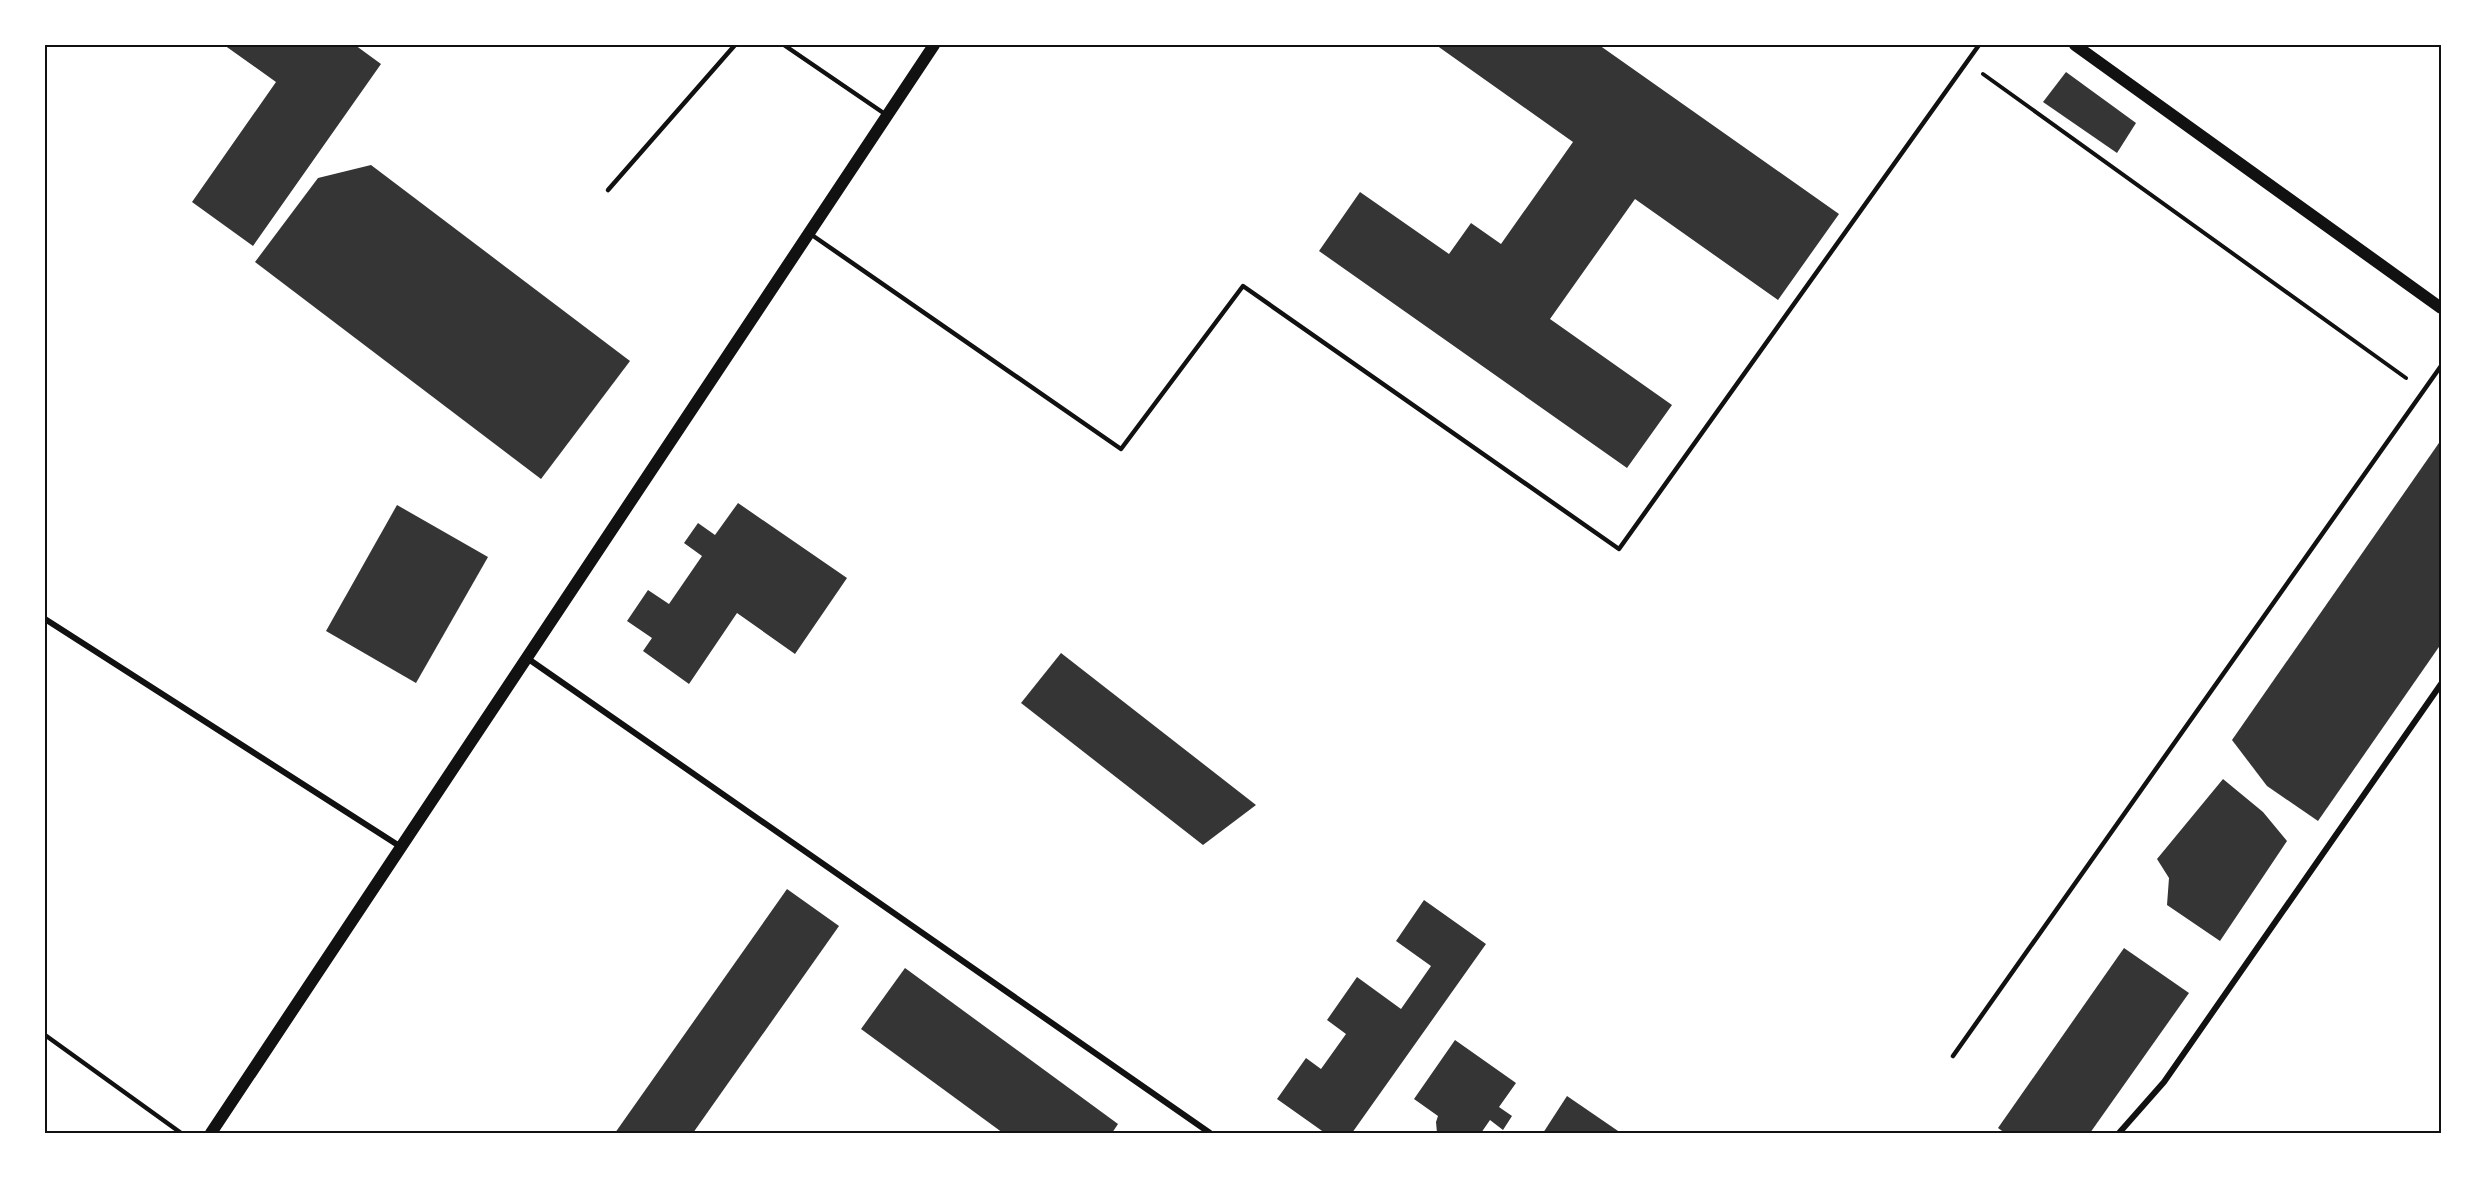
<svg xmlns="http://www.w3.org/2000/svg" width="2486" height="1178" font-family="'PT Sans Narrow',sans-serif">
	<rect width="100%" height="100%" fill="#fff"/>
	<g fill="#353535">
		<path d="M 224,45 L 355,45 L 381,64 L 253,246 L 192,202 L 276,82 Z"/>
		<path d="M 1436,45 L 1599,45 L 1839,214 L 1778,300 L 1635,199 L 1550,319 L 1672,405 L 1627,468 L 1319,251 L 1360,192 L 1449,254 L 1471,223 L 1501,244 L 1573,142 Z"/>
		<path d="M 2066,72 L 2136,123 L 2117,153 L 2043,102 Z"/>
		<path d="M 371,165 L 630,361 L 541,479 L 255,262 L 318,178 Z"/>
		<path d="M 2441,440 L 2441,644 L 2318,821 L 2267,786 L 2232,740 Z"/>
		<path d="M 738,503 L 847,578 L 795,654 L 737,613 L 689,684 L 643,651 L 652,638 L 627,621 L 648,590 L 669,604 L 702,556 L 684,543 L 698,523 L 715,535 Z"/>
		<path d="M 397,505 L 488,557 L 416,683 L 326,631 Z"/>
		<path d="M 1061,653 L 1256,805 L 1203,845 L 1021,703 Z"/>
		<path d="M 2223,779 L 2263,812 L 2287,841 L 2220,941 L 2167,905 L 2169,878 L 2157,859 Z"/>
		<path d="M 787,889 L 839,926 L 693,1133 L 615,1133 Z"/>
		<path d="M 1424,900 L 1486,944 L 1352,1133 L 1325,1133 L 1277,1099 L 1306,1058 L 1321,1069 L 1346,1034 L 1327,1020 L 1357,977 L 1401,1009 L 1431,966 L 1396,941 Z"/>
		<path d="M 2124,948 L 2189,993 L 2090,1133 L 2005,1133 L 1998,1128 Z"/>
		<path d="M 905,968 L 1118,1124 L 1112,1133 L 1003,1133 L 861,1029 Z"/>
		<path d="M 1455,1040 L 1516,1083 L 1499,1107 L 1512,1116 L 1503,1130 L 1490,1120 L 1481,1133 L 1437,1133 L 1436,1122 L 1438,1116 L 1414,1099 Z"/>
		<path d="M 1567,1096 L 1621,1133 L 1543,1133 Z"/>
	</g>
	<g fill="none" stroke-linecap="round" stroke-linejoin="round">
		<path stroke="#111" stroke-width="4" d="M 1983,74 L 2406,378"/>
		<g stroke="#111" stroke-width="4.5">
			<path d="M 784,45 L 885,114"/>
			<path d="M 608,190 L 735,45"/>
			<path d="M 809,233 L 1121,449 L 1243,286 L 1619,549 L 1979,45"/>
			<path d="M 45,1035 L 181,1133"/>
			<path d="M 1953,1056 L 2441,366"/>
		</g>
		<g stroke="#111" stroke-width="6">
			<path d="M 45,619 L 401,847"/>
			<path d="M 527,658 L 1210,1133"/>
			<path d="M 2119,1133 L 2164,1082 L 2441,684"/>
		</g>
		<g stroke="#111" stroke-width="12">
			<path d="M 2075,45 L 2441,308"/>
			<path d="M 211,1133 L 934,45"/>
		</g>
	</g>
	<rect width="2486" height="1178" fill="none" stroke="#ffffff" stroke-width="93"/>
	<rect x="46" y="46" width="2394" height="1086" fill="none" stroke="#111" stroke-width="2"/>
</svg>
